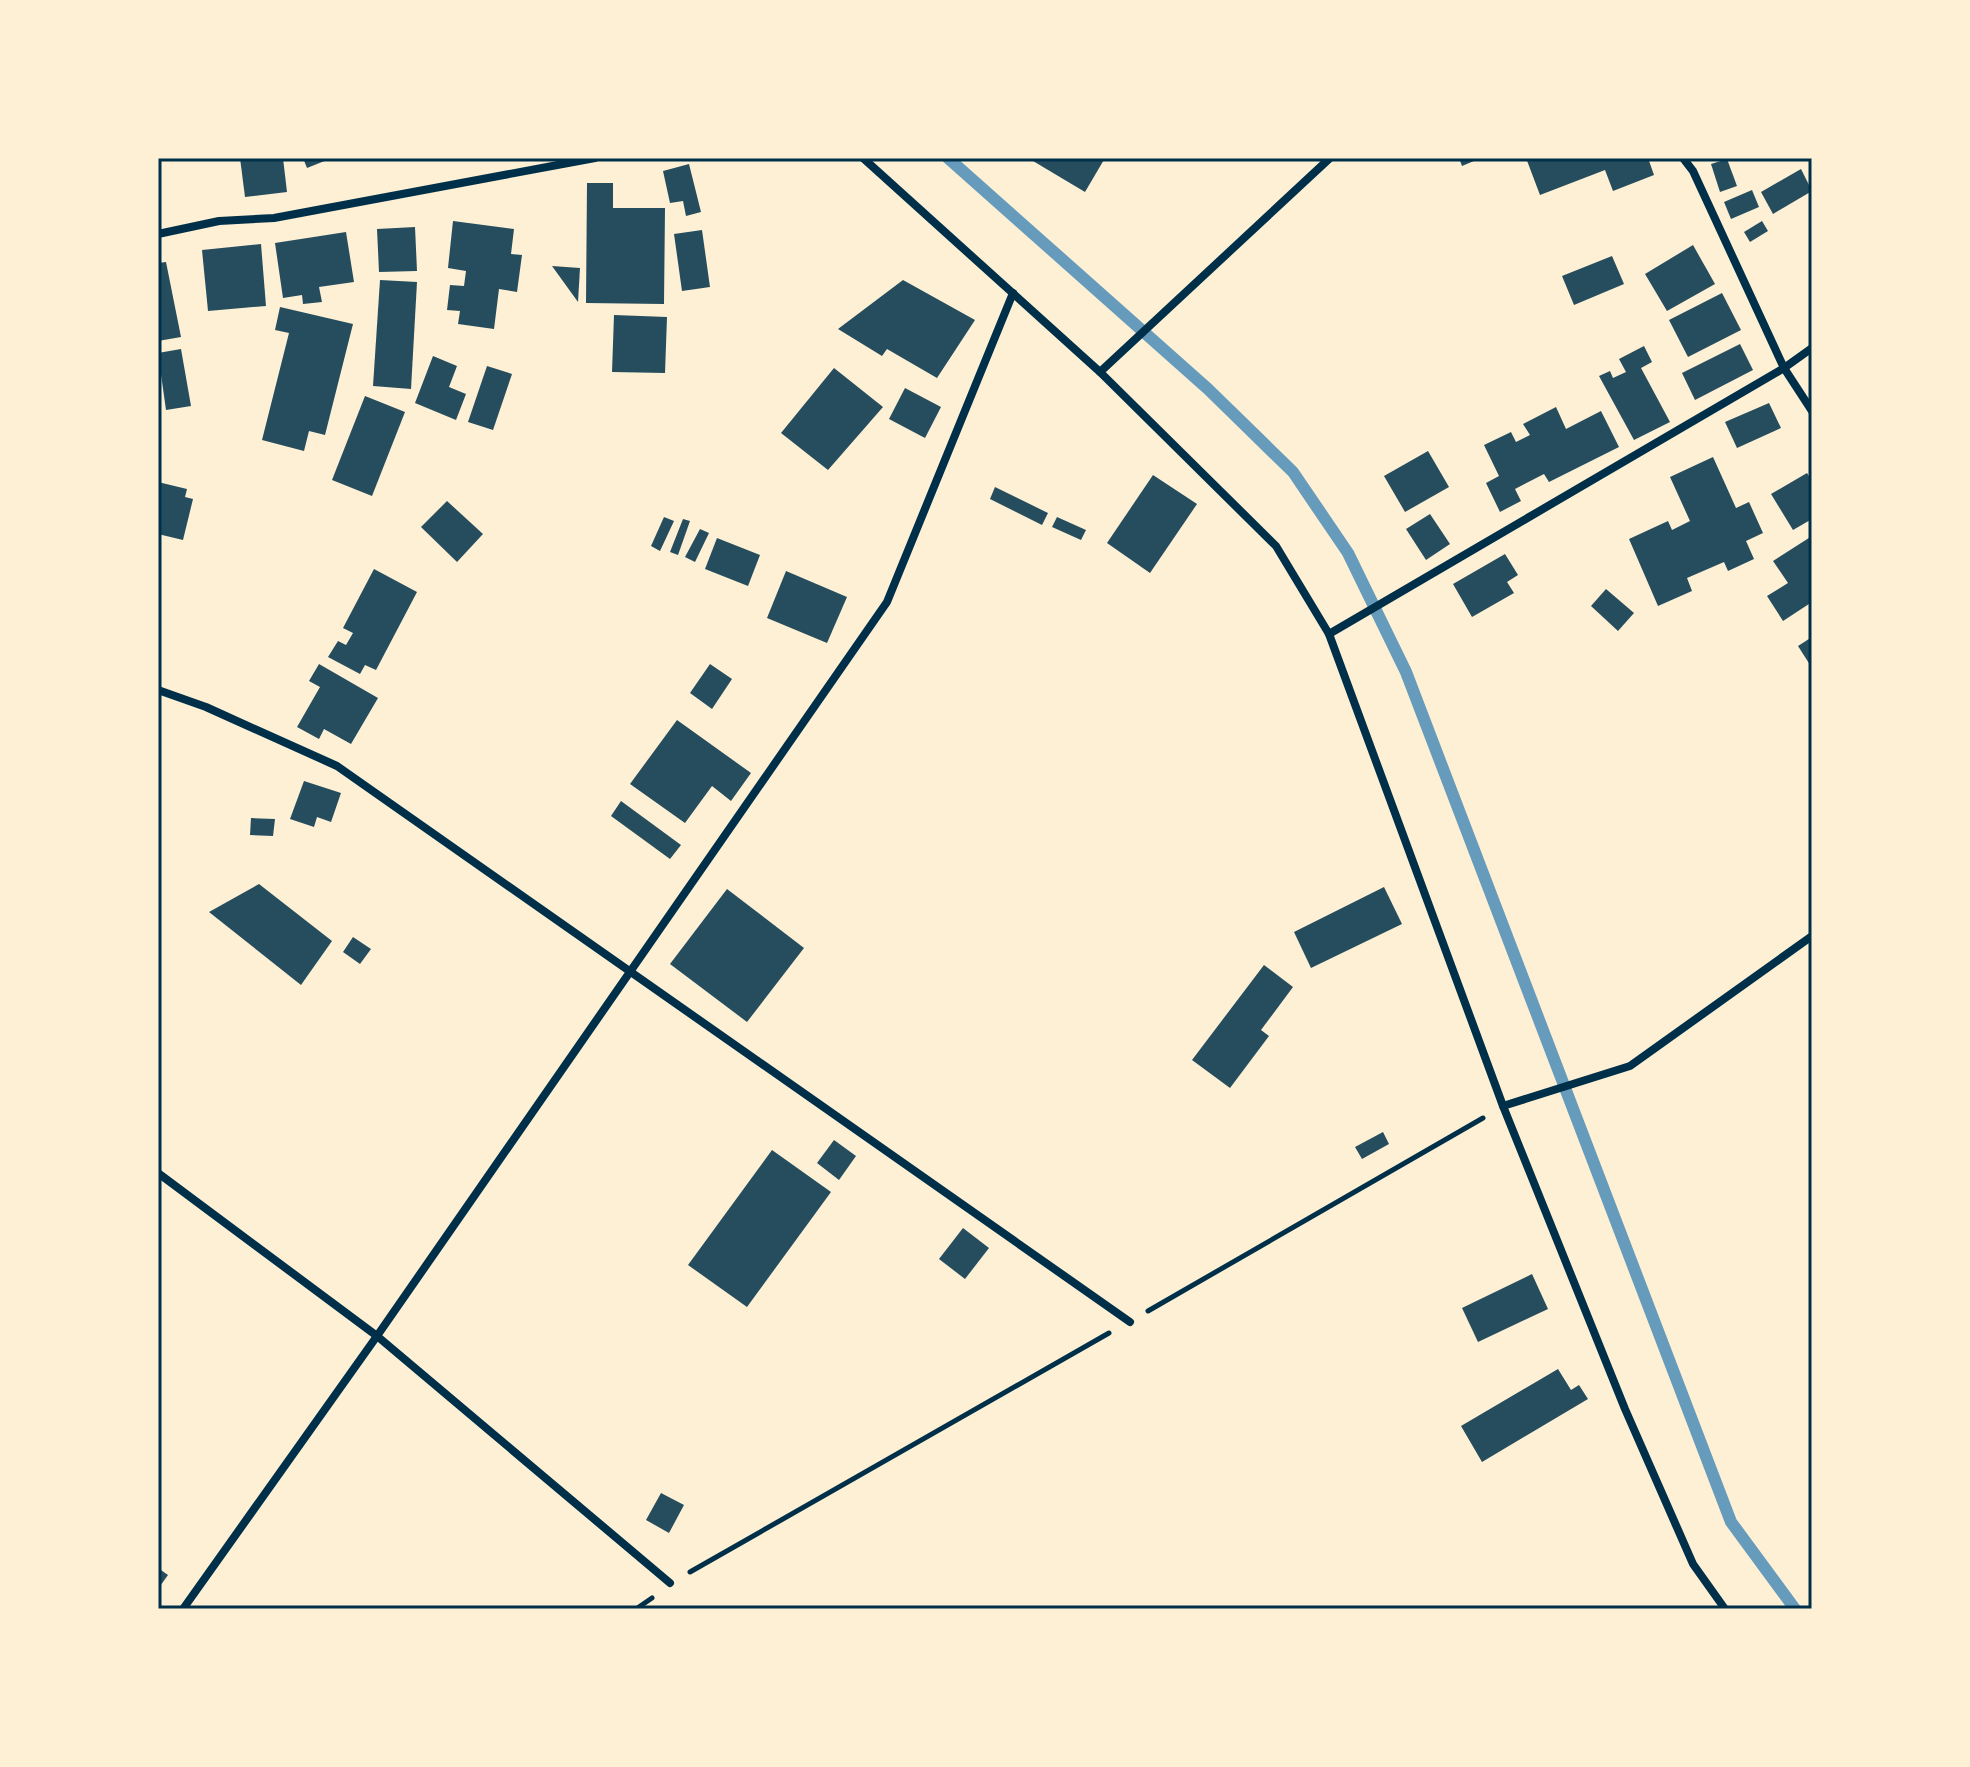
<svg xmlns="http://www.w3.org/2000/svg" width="1970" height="1767" font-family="Georgia,serif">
	<rect width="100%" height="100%" fill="#fdf0d5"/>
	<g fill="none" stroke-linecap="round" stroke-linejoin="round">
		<path stroke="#669bbc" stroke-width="12" d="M 948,158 L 1208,389 L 1293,472 L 1348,553 L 1406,672 L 1731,1522 L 1795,1609"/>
	</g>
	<g fill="#264d5e">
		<path d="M 240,158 L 283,158 L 287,192 L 245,197 Z"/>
		<path d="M 303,158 L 332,158 L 307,168 Z"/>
		<path d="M 1028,158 L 1105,158 L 1085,192 Z"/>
		<path d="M 1459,158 L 1481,158 L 1462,166 Z"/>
		<path d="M 1526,158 L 1648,158 L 1654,175 L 1613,191 L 1605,170 L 1540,195 Z"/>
		<path d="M 1727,159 L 1737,186 L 1720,192 L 1711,164 Z"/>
		<path d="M 689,164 L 701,212 L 686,216 L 683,201 L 670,203 L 663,171 Z"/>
		<path d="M 1801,169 L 1812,191 L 1773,214 L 1761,192 Z"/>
		<path d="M 587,183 L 613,183 L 613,208 L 665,208 L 664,304 L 586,303 Z"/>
		<path d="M 1752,190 L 1759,207 L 1731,219 L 1724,202 Z"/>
		<path d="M 453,221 L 514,229 L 511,254 L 522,255 L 517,292 L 499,289 L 494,329 L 458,324 L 460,311 L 447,310 L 450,285 L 464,286 L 466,271 L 448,268 Z"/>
		<path d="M 1762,221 L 1768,231 L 1750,242 L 1744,232 Z"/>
		<path d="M 415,227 L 417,271 L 379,272 L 377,229 Z"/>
		<path d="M 702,230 L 710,287 L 682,291 L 674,234 Z"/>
		<path d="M 346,232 L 354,282 L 319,287 L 322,302 L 303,304 L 302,295 L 283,298 L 275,243 Z"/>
		<path d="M 261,244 L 266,306 L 208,311 L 202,250 Z"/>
		<path d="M 1693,245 L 1715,284 L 1667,311 L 1645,274 Z"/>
		<path d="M 1612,256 L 1624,284 L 1574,305 L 1562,276 Z"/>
		<path d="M 166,262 L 181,337 L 158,341 L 158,263 Z"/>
		<path d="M 552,266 L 580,268 L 578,302 Z"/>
		<path d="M 380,280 L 417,282 L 411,389 L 373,386 Z"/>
		<path d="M 903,280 L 975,320 L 937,378 L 887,349 L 882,356 L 838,329 Z"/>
		<path d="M 1722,293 L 1741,330 L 1688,357 L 1669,320 Z"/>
		<path d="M 280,307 L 353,324 L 325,435 L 309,431 L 304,451 L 262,440 L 289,333 L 275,330 Z"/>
		<path d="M 614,315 L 667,317 L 665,373 L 612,372 Z"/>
		<path d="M 1740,344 L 1753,370 L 1695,400 L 1682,373 Z"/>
		<path d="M 1644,346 L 1652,362 L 1641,368 L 1670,422 L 1634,440 L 1599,376 L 1610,371 L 1613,378 L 1626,372 L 1619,359 Z"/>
		<path d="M 181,349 L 191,406 L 166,410 L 158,353 Z"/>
		<path d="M 433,356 L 457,366 L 449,387 L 466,394 L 456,420 L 415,403 Z"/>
		<path d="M 487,366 L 512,374 L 493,430 L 468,422 Z"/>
		<path d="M 834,368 L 883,407 L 828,470 L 781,433 Z"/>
		<path d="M 905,388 L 941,407 L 925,438 L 889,419 Z"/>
		<path d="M 365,396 L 405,412 L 372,496 L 332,480 Z"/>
		<path d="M 1769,403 L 1781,428 L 1737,448 L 1725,422 Z"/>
		<path d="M 1556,407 L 1566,429 L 1601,411 L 1619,447 L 1549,482 L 1544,474 L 1515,489 L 1521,501 L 1500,512 L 1486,483 L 1499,476 L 1484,445 L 1511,432 L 1516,442 L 1530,435 L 1523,424 Z"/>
		<path d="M 1428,451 L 1449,487 L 1405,512 L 1384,476 Z"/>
		<path d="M 1713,457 L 1736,508 L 1749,502 L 1763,533 L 1746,541 L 1754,559 L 1728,571 L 1724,562 L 1687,578 L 1692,591 L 1658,606 L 1629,539 L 1668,521 L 1672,530 L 1690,521 L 1670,477 Z"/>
		<path d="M 1807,473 L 1812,481 L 1812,519 L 1793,530 L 1771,494 Z"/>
		<path d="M 1153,475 L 1197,504 L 1150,573 L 1107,543 Z"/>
		<path d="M 158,482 L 187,489 L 185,497 L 193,499 L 183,540 L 158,534 Z"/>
		<path d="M 995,487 L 1048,513 L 1042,525 L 990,499 Z"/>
		<path d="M 447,501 L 483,534 L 457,562 L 421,527 Z"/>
		<path d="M 1430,514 L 1450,544 L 1426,560 L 1406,529 Z"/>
		<path d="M 664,517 L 674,521 L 660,551 L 651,546 Z"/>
		<path d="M 1057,517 L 1086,530 L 1081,540 L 1052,527 Z"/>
		<path d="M 683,519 L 690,521 L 678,555 L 670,552 Z"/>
		<path d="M 700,529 L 709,533 L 695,562 L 685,557 Z"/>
		<path d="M 1812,536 L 1812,602 L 1783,621 L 1767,596 L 1788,583 L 1773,561 Z"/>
		<path d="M 717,538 L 760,555 L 748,586 L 705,569 Z"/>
		<path d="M 1505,554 L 1518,575 L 1507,582 L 1514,593 L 1472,617 L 1453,584 Z"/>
		<path d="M 374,569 L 417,592 L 376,670 L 365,665 L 360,674 L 328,657 L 338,641 L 346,645 L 353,633 L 343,628 Z"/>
		<path d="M 786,571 L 847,597 L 827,643 L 767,618 Z"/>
		<path d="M 1606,589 L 1634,613 L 1618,631 L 1591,606 Z"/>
		<path d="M 1812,637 L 1812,668 L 1798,646 Z"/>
		<path d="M 319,664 L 378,698 L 351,744 L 324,729 L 319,739 L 297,727 L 320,687 L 309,681 Z"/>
		<path d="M 710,664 L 732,679 L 712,709 L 690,693 Z"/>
		<path d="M 677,720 L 751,773 L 731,801 L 712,786 L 685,823 L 630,784 Z"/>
		<path d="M 304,781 L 341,793 L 331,822 L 317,817 L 314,827 L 290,819 Z"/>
		<path d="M 621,801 L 681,845 L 670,859 L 611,816 Z"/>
		<path d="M 251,818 L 275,819 L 273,836 L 250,835 Z"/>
		<path d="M 259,884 L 332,941 L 301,985 L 209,912 Z"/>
		<path d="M 1384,887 L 1402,924 L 1311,968 L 1294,932 Z"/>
		<path d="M 727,889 L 804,948 L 747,1022 L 670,964 Z"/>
		<path d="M 353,937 L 371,949 L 360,964 L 343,952 Z"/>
		<path d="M 1264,965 L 1293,987 L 1261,1030 L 1269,1036 L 1230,1088 L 1192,1060 Z"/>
		<path d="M 1383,1132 L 1389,1144 L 1362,1159 L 1355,1147 Z"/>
		<path d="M 834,1140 L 856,1156 L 839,1180 L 817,1163 Z"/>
		<path d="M 772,1150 L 831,1192 L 747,1307 L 688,1265 Z"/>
		<path d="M 963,1228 L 989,1248 L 965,1279 L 939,1259 Z"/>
		<path d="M 1532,1274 L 1548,1309 L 1478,1342 L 1462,1308 Z"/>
		<path d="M 1558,1369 L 1571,1390 L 1579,1385 L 1588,1399 L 1482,1462 L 1461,1426 Z"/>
		<path d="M 661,1493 L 684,1505 L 669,1533 L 646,1520 Z"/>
		<path d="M 158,1568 L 168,1575 L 158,1589 Z"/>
	</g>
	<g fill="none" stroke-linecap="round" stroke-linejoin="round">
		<g stroke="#003049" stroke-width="5">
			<path d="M 1148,1311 L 1483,1118"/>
			<path d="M 690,1572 L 1109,1333"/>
			<path d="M 636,1609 L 652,1598"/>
		</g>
		<g stroke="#003049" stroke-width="8">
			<path d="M 863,158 L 1100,372 L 1276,546 L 1329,634 L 1503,1106 L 1625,1409 L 1693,1564 L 1725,1609"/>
			<path d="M 1683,158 L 1693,171 L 1784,368 L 1812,411"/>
			<path d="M 158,234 L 219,221 L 274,218 L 595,158"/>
			<path d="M 1100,372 L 1330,158"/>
			<path d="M 1329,634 L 1784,368 L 1812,348"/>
			<path d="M 158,690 L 206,707 L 337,766 L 1130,1322"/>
			<path d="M 1503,1106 L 1630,1066 L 1812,936"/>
			<path d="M 158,1173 L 377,1336 L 670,1583"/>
			<path d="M 183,1609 L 377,1336 L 887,602 L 1013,293"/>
		</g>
	</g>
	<rect width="1970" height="1767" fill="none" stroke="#fdf0d5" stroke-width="320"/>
	<rect x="160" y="160" width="1650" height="1447" fill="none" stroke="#003049" stroke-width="3"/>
</svg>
